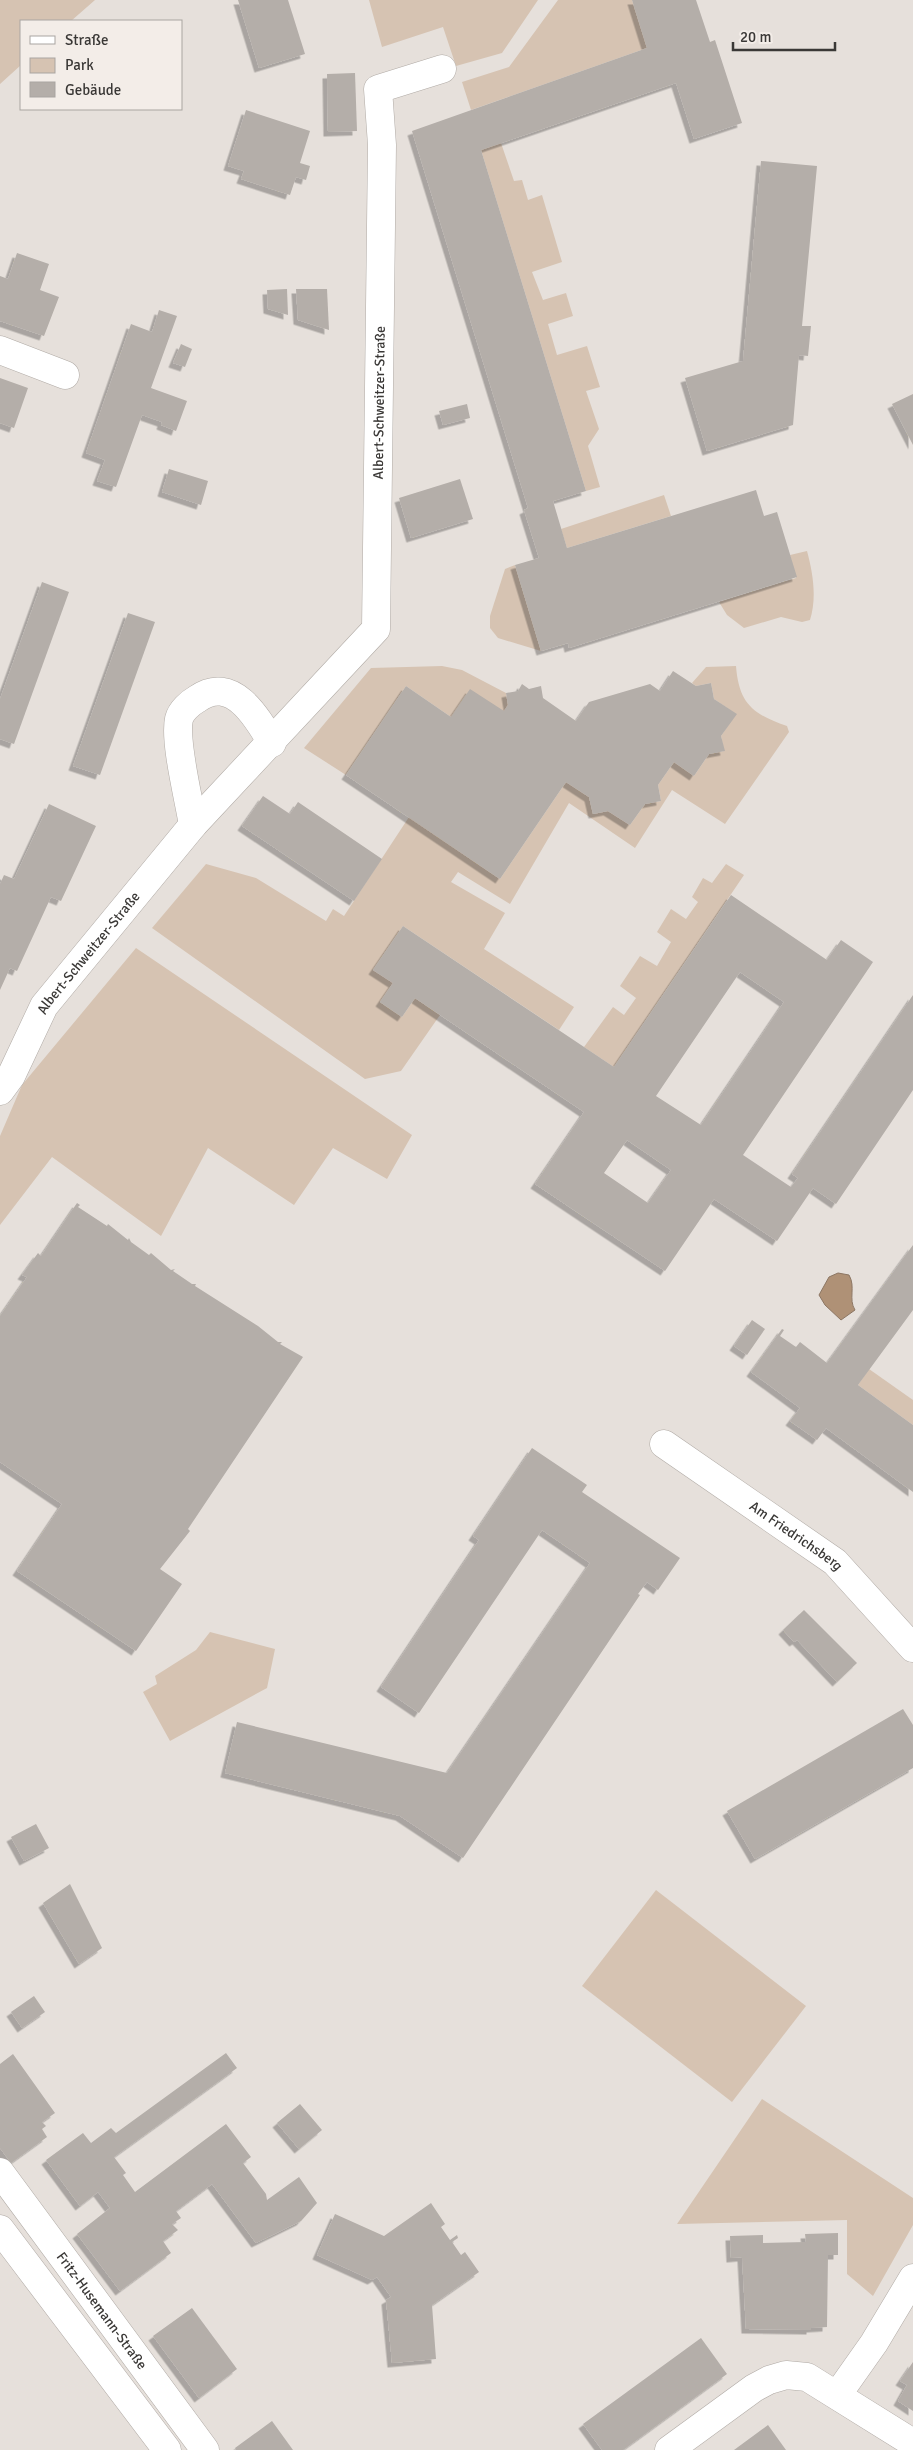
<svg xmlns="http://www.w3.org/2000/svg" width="913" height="2450" font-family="Signika,sans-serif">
	<defs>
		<filter id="shadow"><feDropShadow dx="-4.5" dy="4.5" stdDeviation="0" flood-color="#0004"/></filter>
	</defs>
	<rect width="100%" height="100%" fill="#e6e0db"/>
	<g fill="#d6c3b2">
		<path d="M 0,0 L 95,0 L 71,21 L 21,21 L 21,65 L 0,84 Z"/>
		<path d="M 369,0 L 538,0 L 502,53 L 456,66 L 443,27 L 382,47 Z"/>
		<path d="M 558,0 L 632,0 L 647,48 L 471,110 L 462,82 L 509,67 Z"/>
		<path d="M 501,143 L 514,181 L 522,180 L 528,200 L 542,195 L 562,262 L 532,272 L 543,300 L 566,293 L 573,316 L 548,324 L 557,355 L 587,346 L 600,387 L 586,391 L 599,429 L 588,446 L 600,487 L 586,491 L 481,150 Z"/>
		<path d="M 664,495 L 671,516 L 567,548 L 561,529 Z"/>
		<path d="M 807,551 C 813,573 817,598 810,620 L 802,622 L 781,617 L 744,628 L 727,615 L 719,602 L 796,578 L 790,555 Z"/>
		<path d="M 515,565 L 541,651 L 498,638 L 490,628 L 490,616 L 505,569 Z"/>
		<path d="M 442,666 L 462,670 L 506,693 L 508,705 L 504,712 L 451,717 L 406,686 L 346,775 L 304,748 L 371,668 Z"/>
		<path d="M 736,666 C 739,703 752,714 787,726 L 789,732 L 725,824 L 672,790 L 635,848 L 569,803 L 510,904 L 458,872 L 451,882 L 505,913 L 484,949 L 574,1007 L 559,1030 L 403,926 L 373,970 L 393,983 L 380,1002 L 402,1017 L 415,998 L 440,1015 L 401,1071 L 365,1079 L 152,928 L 206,864 L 256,878 L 326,921 L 333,909 L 344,916 L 409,817 L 500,879 L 566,782 L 589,797 L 593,814 L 608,811 L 630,825 L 645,804 L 661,801 L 658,785 L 674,762 L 694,776 L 709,754 L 724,751 L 721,736 L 736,714 L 714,699 L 711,683 L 696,686 L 692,683 L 706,667 Z"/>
		<path d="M 726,864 L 744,875 L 614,1067 L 584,1047 L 613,1007 L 624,1015 L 636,998 L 620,986 L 640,956 L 657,966 L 671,942 L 657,932 L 671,909 L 686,919 L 698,902 L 692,897 L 703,878 L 712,883 Z"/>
		<path d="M 136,948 L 412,1135 L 387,1179 L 333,1148 L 294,1205 L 208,1148 L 161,1236 L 52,1157 L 0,1225 L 0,1136 L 22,1085 Z"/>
		<path d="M 869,1369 L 913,1400 L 913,1425 L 858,1385 Z"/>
		<path d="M 210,1632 L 275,1649 L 267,1688 L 170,1741 L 143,1692 L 157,1684 L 155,1676 L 196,1650 Z"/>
		<path d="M 656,1890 L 806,2006 L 732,2102 L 582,1986 Z"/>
		<path d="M 762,2099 L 913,2198 L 913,2225 L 873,2296 L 847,2274 L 847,2220 L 677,2224 Z"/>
	</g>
	<path fill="#af9176" stroke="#8c7663" d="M 838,1273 L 849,1275 C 856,1287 848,1299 855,1310 L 841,1320 L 825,1305 L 819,1295 L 829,1277 Z"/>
	<g fill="#b4aea9" fill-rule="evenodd" filter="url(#shadow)">
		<path d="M 238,0 L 288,0 L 305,54 L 259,68 Z"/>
		<path d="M 632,0 L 696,0 L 710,42 L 715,40 L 742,123 L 694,139 L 676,83 L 481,150 L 586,491 L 553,501 L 567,548 L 756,490 L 764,516 L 777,512 L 797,577 L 569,648 L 568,643 L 541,651 L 515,565 L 539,558 L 524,510 L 528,508 L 412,131 L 647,48 Z"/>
		<path d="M 355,73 L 357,131 L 328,132 L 327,74 Z"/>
		<path d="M 246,110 L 310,131 L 300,163 L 310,166 L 306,180 L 296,177 L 290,195 L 241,179 L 244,171 L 228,166 Z"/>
		<path d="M 761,161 L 817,166 L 802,326 L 811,326 L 808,356 L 799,355 L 793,425 L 707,451 L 685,378 L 743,361 Z"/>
		<path d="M 17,253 L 49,264 L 40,290 L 59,297 L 44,336 L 0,321 L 0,276 L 8,279 Z"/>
		<path d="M 287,289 L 288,315 L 268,309 L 267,290 Z"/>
		<path d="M 296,289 L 327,289 L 329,330 L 298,320 Z"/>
		<path d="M 159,310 L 177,316 L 151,388 L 187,401 L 176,431 L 161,425 L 162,422 L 142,415 L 116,487 L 97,481 L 105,460 L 86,453 L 131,324 L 152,332 Z"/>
		<path d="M 181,344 L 192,349 L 185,367 L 173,363 Z"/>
		<path d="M 0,378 L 28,388 L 14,428 L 0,423 Z"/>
		<path d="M 913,394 L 913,445 L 892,404 Z"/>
		<path d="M 467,404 L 470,418 L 443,425 L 439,411 Z"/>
		<path d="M 169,469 L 208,481 L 201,505 L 162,492 Z"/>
		<path d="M 460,479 L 473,519 L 411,538 L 399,498 Z"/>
		<path d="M 42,582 L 69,592 L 14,744 L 0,739 L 0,699 Z"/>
		<path d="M 128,613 L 155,622 L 100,775 L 73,766 Z"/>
		<path d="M 673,671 L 696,686 L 711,683 L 714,699 L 737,714 L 721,736 L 725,751 L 709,754 L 694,776 L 674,762 L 658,785 L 661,801 L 645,804 L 630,825 L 608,811 L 593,814 L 589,797 L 566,782 L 500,879 L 346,775 L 406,686 L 451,717 L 470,689 L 504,711 L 508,705 L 506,693 L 518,691 L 522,684 L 529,689 L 541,686 L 543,698 L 576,721 L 589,702 L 650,684 L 660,691 Z"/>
		<path d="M 263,796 L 290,814 L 298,802 L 382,859 L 354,901 L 242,826 Z"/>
		<path d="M 49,804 L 96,826 L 61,901 L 51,897 L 17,971 L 10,968 L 0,990 L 0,884 L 4,875 L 14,879 Z"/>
		<path d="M 731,895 L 827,960 L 841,940 L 873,962 L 743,1155 L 791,1187 L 798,1178 L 792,1174 L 913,995 L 913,1090 L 836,1204 L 813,1188 L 777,1241 L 714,1199 L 665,1271 L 535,1184 L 584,1112 L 415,998 L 402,1017 L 380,1002 L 393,983 L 373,970 L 403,926 L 614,1067 ZM 740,972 L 784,1002 L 701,1125 L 656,1096 ZM 627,1140 L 671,1170 L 648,1203 L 604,1173 Z"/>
		<path d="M 77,1203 L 80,1205 L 78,1207 L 107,1226 L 108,1224 L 128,1240 L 129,1238 L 131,1242 L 149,1255 L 151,1253 L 171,1270 L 175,1269 L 173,1271 L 192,1284 L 196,1284 L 195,1286 L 258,1326 L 278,1342 L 282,1342 L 280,1344 L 303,1357 L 188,1529 L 190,1531 L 160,1569 L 182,1584 L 136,1651 L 17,1571 L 62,1504 L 0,1462 L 0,1316 L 27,1277 L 22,1275 L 38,1253 L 41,1256 Z"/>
		<path d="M 913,1245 L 913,1310 L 858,1385 L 913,1425 L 913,1492 L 826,1428 L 817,1440 L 790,1421 L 800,1408 L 751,1372 L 782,1329 L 784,1330 L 780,1336 L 796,1347 L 800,1342 L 827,1363 Z"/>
		<path d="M 752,1320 L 765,1329 L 747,1355 L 734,1346 Z"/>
		<path d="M 532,1448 L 587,1485 L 582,1492 L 680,1558 L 658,1590 L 647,1582 L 638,1594 L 640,1595 L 463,1858 L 400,1816 L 225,1773 L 237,1722 L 447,1773 L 590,1563 L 542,1530 L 419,1713 L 381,1687 L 479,1540 L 473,1536 Z"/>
		<path d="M 804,1610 L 857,1663 L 837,1682 L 797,1640 L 794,1642 L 783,1630 Z"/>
		<path d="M 903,1709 L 913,1725 L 913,1768 L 755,1859 L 727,1811 Z"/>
		<path d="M 36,1824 L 49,1848 L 24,1861 L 11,1837 Z"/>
		<path d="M 70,1884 L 102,1948 L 79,1964 L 43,1903 Z"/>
		<path d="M 34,1996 L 45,2012 L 22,2028 L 11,2012 Z"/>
		<path d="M 226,2053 L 237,2068 L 114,2157 L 126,2173 L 123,2175 L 135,2192 L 226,2124 L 251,2157 L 243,2163 L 266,2194 L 267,2200 L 299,2177 L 317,2203 L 301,2221 L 256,2243 L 212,2184 L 176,2211 L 181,2218 L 172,2224 L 178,2230 L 163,2241 L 171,2253 L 120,2291 L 77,2234 L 110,2208 L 98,2192 L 80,2206 L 46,2160 L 83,2133 L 91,2143 L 111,2128 L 116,2133 Z"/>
		<path d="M 13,2054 L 55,2113 L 42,2122 L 46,2126 L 42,2129 L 47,2137 L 11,2163 L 0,2148 L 0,2064 Z"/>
		<path d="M 300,2104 L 322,2130 L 299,2149 L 277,2123 Z"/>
		<path d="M 431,2203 L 445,2224 L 441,2227 L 450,2240 L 457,2235 L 458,2238 L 452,2242 L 461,2255 L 465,2252 L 479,2272 L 432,2305 L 436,2359 L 392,2363 L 386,2300 L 391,2297 L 377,2277 L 372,2280 L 317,2255 L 335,2214 L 384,2236 Z"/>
		<path d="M 838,2233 L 838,2255 L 828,2255 L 827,2327 L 811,2328 L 811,2330 L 746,2329 L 742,2257 L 731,2258 L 730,2236 L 763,2235 L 763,2243 L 806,2242 L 805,2234 Z"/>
		<path d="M 192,2308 L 237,2369 L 199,2398 L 153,2336 Z"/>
		<path d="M 701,2338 L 727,2374 L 623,2450 L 602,2450 L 583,2424 Z"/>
		<path d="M 913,2362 L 913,2411 L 898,2401 L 907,2385 L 900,2381 Z"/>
		<path d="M 272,2421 L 293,2450 L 236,2450 L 235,2448 Z"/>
		<path d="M 768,2425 L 786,2450 L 734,2450 Z"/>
	</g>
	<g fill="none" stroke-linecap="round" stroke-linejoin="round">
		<defs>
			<g id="minor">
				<path d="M 0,350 L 65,375"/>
				<path d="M 193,825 C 189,800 174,741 179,719 C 181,711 190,703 197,699 C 232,674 257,717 272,743"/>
				<path id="s1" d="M 0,1091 L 11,1076 L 44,1006 L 193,825 L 376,629 L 382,145 L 378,89 L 442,69"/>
				<path id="s2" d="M 664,1444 L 835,1562 L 913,1648"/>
				<path id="s3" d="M 0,2172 L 205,2450"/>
				<path d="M 838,2394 L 874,2343 L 913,2278"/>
				<path d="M 669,2450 L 754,2388 L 769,2380 L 786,2375 L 807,2377 L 913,2443"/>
			</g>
			<path id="tertiary" d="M 0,2229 L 167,2450"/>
		</defs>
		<use href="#minor" stroke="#b0aaa5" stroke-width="29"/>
		<use href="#tertiary" stroke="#b0aaa5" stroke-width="29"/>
		<use href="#minor" stroke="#fff" stroke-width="28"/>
		<use href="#tertiary" stroke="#fff" stroke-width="28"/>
	</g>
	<g text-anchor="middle" stroke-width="4.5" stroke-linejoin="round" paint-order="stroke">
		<g font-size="14" fill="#3a3836" stroke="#f3ede8">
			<text dy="5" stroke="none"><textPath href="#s1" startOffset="825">Albert-Schweitzer-Straße</textPath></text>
			<text dy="5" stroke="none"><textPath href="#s1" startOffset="165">Albert-Schweitzer-Straße</textPath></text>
			<text dy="5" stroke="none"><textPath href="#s2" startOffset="161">Am Friedrichsberg</textPath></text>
			<text dy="5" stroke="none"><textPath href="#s3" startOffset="172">Fritz-Husemann-Straße</textPath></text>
		</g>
	</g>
	<rect x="20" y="20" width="162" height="90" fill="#f3ede8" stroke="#a9a5a1"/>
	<rect x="30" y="36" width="25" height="8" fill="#ffffff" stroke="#a9a5a1"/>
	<text x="65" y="45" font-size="15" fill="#3a3836">Straße</text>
	<rect x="30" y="58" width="25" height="15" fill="#d6c3b2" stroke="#a9a5a1"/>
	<text x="65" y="70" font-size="15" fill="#3a3836">Park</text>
	<rect x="30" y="82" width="25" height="15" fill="#b4aea9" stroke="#a9a5a1"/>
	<text x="65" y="95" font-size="15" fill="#3a3836">Gebäude</text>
	<path d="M733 42v8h102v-8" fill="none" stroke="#3a3836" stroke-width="2.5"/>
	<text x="740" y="42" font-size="15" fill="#3a3836" stroke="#f3ede8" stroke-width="4" paint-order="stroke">20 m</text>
</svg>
